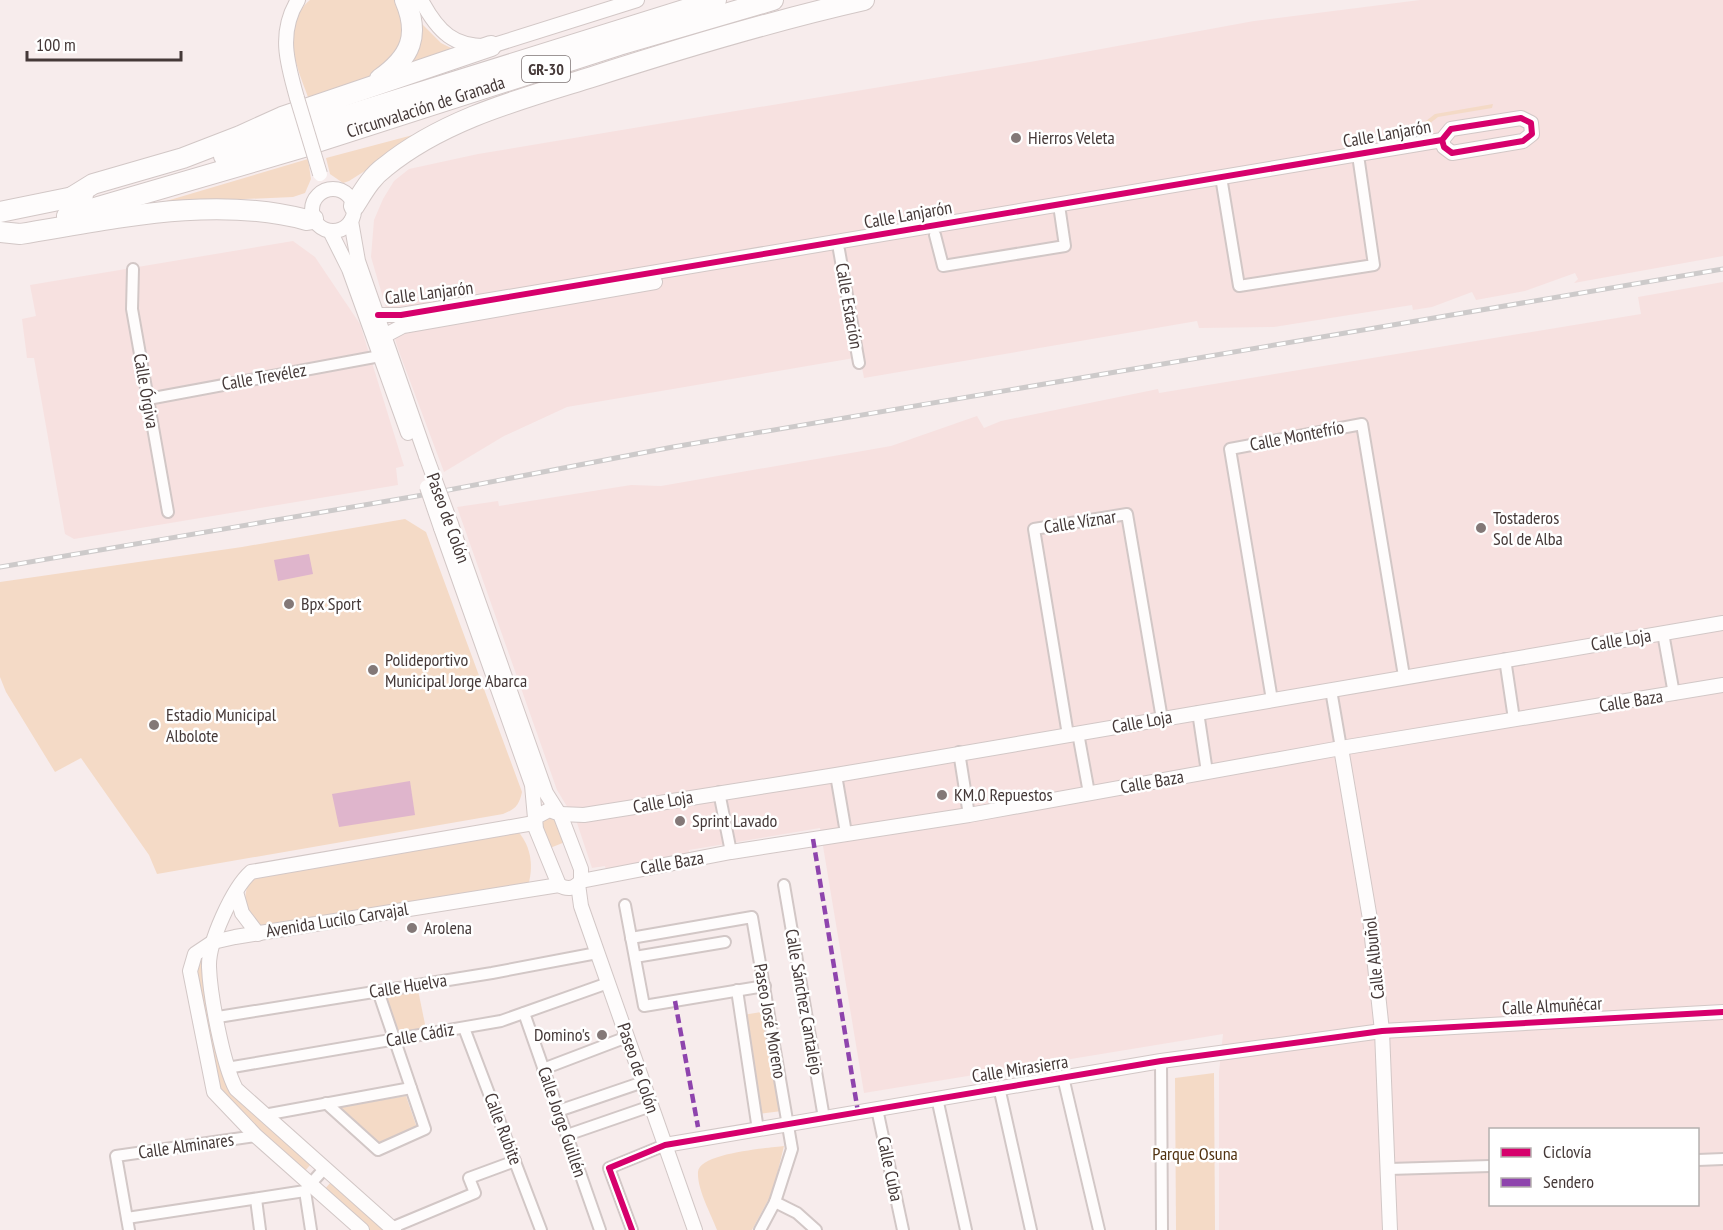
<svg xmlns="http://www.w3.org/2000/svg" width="1723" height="1230" font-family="'PT Sans Narrow',sans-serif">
	<rect width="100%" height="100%" fill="#f7ecec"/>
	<g fill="#f7e1e0" fill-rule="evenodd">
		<path d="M 1420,0 L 1723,0 L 1723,256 L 1574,283 L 1578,279 L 1575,273 L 1525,291 L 1476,300 L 1472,292 L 1432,307 L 1413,310 L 1412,305 L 1274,327 L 1199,328 L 1197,321 L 864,378 L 860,357 L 567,407 L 504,436 L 444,472 L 398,349 L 371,257 L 374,220 L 383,199 L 394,181 L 409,169 L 478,154 L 1030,62 L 1254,21 Z"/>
		<path d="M 293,241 L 315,257 L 360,324 L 404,466 L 396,468 L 398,485 L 74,539 L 65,534 L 34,358 L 27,358 L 22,319 L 36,316 L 30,285 Z"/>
		<path d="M 1723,282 L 1723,1230 L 1219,1230 L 1219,1072 L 1223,1034 L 864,1093 L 820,828 L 689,850 L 689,855 L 606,870 L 605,866 L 592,868 L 577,823 L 557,790 L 457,507 L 498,501 L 499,506 L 631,485 L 661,486 L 891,446 L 977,416 L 984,428 L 1001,421 L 1158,389 L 1159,393 L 1641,314 L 1638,297 ZM 1490,1130 L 1698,1130 L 1698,1204 L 1490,1204 Z"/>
	</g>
	<g fill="#f4dac6">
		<path d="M 310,0 L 395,0 L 401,14 L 405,39 C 373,83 358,83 309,99 C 297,66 278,27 310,0 Z"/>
		<path d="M 422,24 L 441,43 L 453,49 L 410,64 L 418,53 Z"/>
		<path d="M 1493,104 L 1492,108 L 1438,117 L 1416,134 L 1386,142 L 1383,139 L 1413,131 L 1435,114 Z"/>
		<path d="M 428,131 L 349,181 L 343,183 L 330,174 L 326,158 Z"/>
		<path d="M 308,159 L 311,179 L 305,193 L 293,197 L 199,201 L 146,207 Z"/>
		<path d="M 405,519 L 426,532 L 522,792 C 519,805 516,809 503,814 L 157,874 L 149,855 L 81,758 L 55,772 L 6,692 L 0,677 L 0,582 L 242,547 Z"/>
		<path d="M 547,817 L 556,819 L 565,842 L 550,848 L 542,824 Z"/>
		<path d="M 517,830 C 531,846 534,865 528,886 L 260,930 C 244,917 241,896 251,878 Z"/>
		<path d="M 199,959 L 203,959 L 222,1069 L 311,1164 L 304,1172 L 226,1100 L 216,1083 L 195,964 Z"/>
		<path d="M 418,990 L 426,1029 L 397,1034 L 386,996 Z"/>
		<path d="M 767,1011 L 782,1111 L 759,1114 L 743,1015 Z"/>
		<path d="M 1214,1073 L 1215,1230 L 1176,1230 L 1175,1078 Z"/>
		<path d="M 406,1096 L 417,1128 L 378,1143 L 339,1107 Z"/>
		<path d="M 784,1146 L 773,1191 L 752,1230 L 717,1230 C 711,1214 697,1189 698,1172 C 699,1153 767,1148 784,1146 Z"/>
		<path d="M 331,1182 L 385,1230 L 368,1230 L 324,1190 Z"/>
	</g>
	<g fill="#dfb5cc">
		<path d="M 309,554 L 313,574 L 278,581 L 274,560 Z"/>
		<path d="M 410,781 L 415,815 L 339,827 L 332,794 Z"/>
	</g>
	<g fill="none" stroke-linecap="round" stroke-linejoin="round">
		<defs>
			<g id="minor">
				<path d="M 1221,177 L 1239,286 L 1374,265 L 1359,162"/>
				<path d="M 935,235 L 943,266 L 1065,246 L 1060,212"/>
				<path d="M 839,250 L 859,363"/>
				<path d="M 133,269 L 132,309 L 168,512"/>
				<path d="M 148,399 L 380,356"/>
				<path d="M 1663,633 L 1674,694"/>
				<path d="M 1505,659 L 1514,719"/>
				<path d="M 1331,690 L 1341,748"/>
				<path d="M 1272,700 L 1230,449 L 1362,424 L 1404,676"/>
				<path d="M 1198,712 L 1207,772"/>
				<path d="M 1078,733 L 1089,793"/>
				<path d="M 1068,735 L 1034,529 L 1127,514 L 1162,719"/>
				<path d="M 959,752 L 969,815"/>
				<path d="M 836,775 L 846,833"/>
				<path d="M 719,792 L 731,852"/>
				<path d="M 784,885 L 824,1118"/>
				<path d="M 625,905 L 644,1006 L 765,986"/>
				<path d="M 631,938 L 752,917 L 792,1149 L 775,1202 L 760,1230"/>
				<path d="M 635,957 L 725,942"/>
				<path d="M 737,990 L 758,1130"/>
				<path d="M 524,1013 L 600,1230"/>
				<path d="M 218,1017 L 492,973 L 597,953"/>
				<path d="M 464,1028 L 541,1230"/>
				<path d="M 1161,1061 L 1162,1230"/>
				<path d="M 227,1068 L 501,1021 L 608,983"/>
				<path d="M 543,1069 L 627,1037"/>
				<path d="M 1063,1077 L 1099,1230"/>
				<path d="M 999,1087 L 1031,1230"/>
				<path d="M 937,1098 L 966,1230"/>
				<path d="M 326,1103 L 378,1150 L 425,1129 L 378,991"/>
				<path d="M 877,1109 L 903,1230"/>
				<path d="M 558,1111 L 643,1082"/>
				<path d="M 264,1115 L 411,1088"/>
				<path d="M 567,1135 L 651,1106"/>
				<path d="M 1698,1160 L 1723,1159"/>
				<path d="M 1389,1169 L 1490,1166"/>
				<path d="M 306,1189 L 324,1169"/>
				<path d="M 305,1191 L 311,1230"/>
				<path d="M 256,1199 L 260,1230"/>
				<path d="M 775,1202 L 797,1213 L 816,1230"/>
				<path d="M 127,1218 L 305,1191"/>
				<path d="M 391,1228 L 475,1193 L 469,1178 L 515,1161"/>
				<path d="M 129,1230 L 116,1156 L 256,1136"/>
				<path d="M 632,1230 L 609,1168 L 665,1145"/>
			</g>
			<g id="tertiary">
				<path d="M 421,0 C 438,32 454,48 491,46 L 637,0"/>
				<path d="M 297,98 C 287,63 278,32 298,0"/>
				<circle cx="333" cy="210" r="21"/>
				<path d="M 351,221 L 358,261 L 426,456"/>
				<path d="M 330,231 L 349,269 L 408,433"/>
				<path d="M 378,315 L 401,315 L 1442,140 L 1451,129 L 1521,118 L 1531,123 L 1532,134 L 1523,141 L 1452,153 L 1444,147 L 1442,140"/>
				<path d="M 384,336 L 403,326 L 655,282"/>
				<path d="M 451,524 L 546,793 L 558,812"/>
				<path d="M 441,528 L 532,785 L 536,829 L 559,885 C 567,890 575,889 581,881 L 581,869 L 560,814 L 549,810 L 536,817"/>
				<path d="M 1341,748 L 1370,919 L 1382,1031 L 1390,1230"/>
				<path d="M 560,814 L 584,815 L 836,775 L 1723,623"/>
				<path d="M 581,881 L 731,852 L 969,815 L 1341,748 L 1723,685"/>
				<path d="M 578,884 L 581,906 L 695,1230"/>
				<path d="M 236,892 L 242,913 L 258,934"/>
				<path d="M 665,1145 L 1161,1061 L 1382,1031 L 1723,1012"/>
				<path d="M 362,1230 L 256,1136 L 214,1092 L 190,971 L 195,954 L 213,942 L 235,937 L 559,885"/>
				<path d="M 394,1230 L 236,1089 C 223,1065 210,995 209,967 C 208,942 233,888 251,872 L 534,823"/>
			</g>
			<g id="motorway">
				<path d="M 380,79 C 411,57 420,35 405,0"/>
				<path d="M 316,125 L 716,0"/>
				<path id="s1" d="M 320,141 L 619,45 L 773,0"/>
				<path d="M 224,156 L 299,131"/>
				<path d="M 72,197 L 93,184 L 183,158 L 240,136 L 282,117 L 491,46"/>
				<path d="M 354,206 C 363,192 371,177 385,167 C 444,119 521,99 592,77 C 682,48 771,21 864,0"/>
				<path d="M 0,212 L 83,195"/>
				<path d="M 67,216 L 304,147"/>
				<path d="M 0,232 L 20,234 C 114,219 213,195 307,220 L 313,219"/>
			</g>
		</defs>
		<use href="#minor" stroke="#d2c7c6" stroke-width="14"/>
		<use href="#tertiary" stroke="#d2c7c6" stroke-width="16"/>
		<use href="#motorway" stroke="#d2c7c6" stroke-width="22"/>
		<use href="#minor" stroke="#fefcfc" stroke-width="10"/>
		<use href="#tertiary" stroke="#fefcfc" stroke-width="14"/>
		<use href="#motorway" stroke="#fefcfc" stroke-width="20"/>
		<defs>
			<path id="rail" d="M 0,567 L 417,496 L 673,447 L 1723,269"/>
		</defs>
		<use href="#rail" stroke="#cdcaca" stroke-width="5"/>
		<use href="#rail" stroke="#fff" stroke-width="3" stroke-dasharray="9" stroke-linecap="butt"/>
		<defs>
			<g id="tertiary-bridge">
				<path d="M 297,98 L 320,174"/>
				<path d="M 426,456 L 451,524"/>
				<path d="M 427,487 L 441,528"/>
			</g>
		</defs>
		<use href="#tertiary-bridge" stroke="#d2c7c6" stroke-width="16" stroke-linecap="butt"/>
		<use href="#tertiary-bridge" stroke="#fefcfc" stroke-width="14"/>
		<g stroke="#8e44ad" stroke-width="4.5" stroke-dasharray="9 4.5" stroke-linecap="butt">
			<path d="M 813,839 L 858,1112"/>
			<path d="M 675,1001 L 698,1127"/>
		</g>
		<defs>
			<g id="cycleway">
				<path d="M 378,315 L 401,315 L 1442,140 L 1451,129 L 1521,118 L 1531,123 L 1532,134 L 1523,141 L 1452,153 L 1444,147 L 1442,140"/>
				<path d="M 632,1230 L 609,1168 L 665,1145 L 1161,1061 L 1382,1031 L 1723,1012"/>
			</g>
		</defs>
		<use href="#cycleway" stroke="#fff" stroke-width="10"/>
		<use href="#cycleway" stroke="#d6006c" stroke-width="6"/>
	</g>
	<g fill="#837877" stroke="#fff" stroke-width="2">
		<circle cx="1016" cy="138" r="6"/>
		<circle cx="1481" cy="528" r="6"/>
		<circle cx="289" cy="604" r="6"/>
		<circle cx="373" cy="670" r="6"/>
		<circle cx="154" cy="725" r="6"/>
		<circle cx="942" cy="795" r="6"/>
		<circle cx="680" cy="821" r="6"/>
		<circle cx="412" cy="928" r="6"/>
		<circle cx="602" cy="1035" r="6"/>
	</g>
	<g text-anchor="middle" stroke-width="5" stroke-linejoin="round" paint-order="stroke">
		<rect fill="#fff" stroke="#7d7474" stroke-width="1.5" x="522" y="56" width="48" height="26" rx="4.5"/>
		<g font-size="16" font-weight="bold" fill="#453938">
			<text x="546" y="75">GR-30</text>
		</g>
		<g font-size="18" fill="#453938" stroke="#fff">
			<text dy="6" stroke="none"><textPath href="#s1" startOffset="111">Circunvalación de Granada</textPath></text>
			<text transform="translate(1387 134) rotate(-10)" y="6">Calle Lanjarón</text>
			<text transform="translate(908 215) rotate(-10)" y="6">Calle Lanjarón</text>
			<text transform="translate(429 293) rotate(-7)" y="6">Calle Lanjarón</text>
			<text transform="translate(849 306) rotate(80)" y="6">Calle Estación</text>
			<text transform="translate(264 377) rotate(-10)" y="6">Calle Trevélez</text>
			<text transform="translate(146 391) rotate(80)" y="6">Calle Órgiva</text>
			<text transform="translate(1297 436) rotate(-11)" y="6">Calle Montefrío</text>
			<text transform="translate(448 518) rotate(70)" y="6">Paseo de Colón</text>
			<text transform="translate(1080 522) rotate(-9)" y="6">Calle Víznar</text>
			<text transform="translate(1621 640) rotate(-9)" y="6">Calle Loja</text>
			<text transform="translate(1631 701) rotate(-9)" y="6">Calle Baza</text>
			<text transform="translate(1142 722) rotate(-10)" y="6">Calle Loja</text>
			<text transform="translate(1152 782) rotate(-10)" y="6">Calle Baza</text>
			<text transform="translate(663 802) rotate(-10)" y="6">Calle Loja</text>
			<text transform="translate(672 863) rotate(-10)" y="6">Calle Baza</text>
			<text transform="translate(337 920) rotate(-9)" y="6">Avenida Lucilo Carvajal</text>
			<text transform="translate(1374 958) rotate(-96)" y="6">Calle Albuñol</text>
			<text transform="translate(408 986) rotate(-9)" y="6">Calle Huelva</text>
			<text transform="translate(804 1002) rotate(80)" y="6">Calle Sánchez Cantalejo</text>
			<text transform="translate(1552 1006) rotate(-3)" y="6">Calle Almuñécar</text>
			<text transform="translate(770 1021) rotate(80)" y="6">Paseo José Moreno</text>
			<text transform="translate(420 1035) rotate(-10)" y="6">Calle Cádiz</text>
			<text transform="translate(638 1068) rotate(71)" y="6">Paseo de Colón</text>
			<text transform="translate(1020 1069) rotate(-9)" y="6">Calle Mirasierra</text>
			<text transform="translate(562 1122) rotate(71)" y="6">Calle Jorge Guillén</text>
			<text transform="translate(503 1129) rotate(69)" y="6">Calle Rubite</text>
			<text transform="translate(186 1146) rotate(-8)" y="6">Calle Alminares</text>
			<text transform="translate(890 1169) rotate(78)" y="6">Calle Cuba</text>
		</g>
		<g font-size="18" fill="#453938" stroke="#fff" text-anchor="start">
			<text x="1028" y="144">Hierros Veleta</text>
			<text x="1493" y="524">Tostaderos<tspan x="1493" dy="21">Sol de Alba</tspan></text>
			<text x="301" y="610">Bpx Sport</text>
			<text x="385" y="666">Polideportivo<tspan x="385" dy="21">Municipal Jorge Abarca</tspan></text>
			<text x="166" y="721">Estadio Municipal<tspan x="166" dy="21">Albolote</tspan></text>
			<text x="954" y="801">KM.0 Repuestos</text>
			<text x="692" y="827">Sprint Lavado</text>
			<text x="424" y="934">Arolena</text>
			<text x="590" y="1041" text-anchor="end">Domino's</text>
		</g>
		<g font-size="18" fill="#513210" stroke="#fff">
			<text x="1195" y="1160">Parque Osuna</text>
		</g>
	</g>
	<rect x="1489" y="1128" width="210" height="78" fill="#ffffff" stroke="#b5b0af" stroke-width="1.5"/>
	<rect x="1501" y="1148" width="30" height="9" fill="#d6006c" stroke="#b5b0af" stroke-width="1.5"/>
	<text x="1543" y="1158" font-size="18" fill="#453938">Ciclovía</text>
	<rect x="1501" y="1178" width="30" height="9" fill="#8e44ad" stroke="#b5b0af" stroke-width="1.5"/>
	<text x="1543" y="1188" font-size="18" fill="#453938">Sendero</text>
	<path d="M27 51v9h154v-9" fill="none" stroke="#453938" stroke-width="3"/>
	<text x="36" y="51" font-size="18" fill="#453938" stroke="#ffffff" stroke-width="4.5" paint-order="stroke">100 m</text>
</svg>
